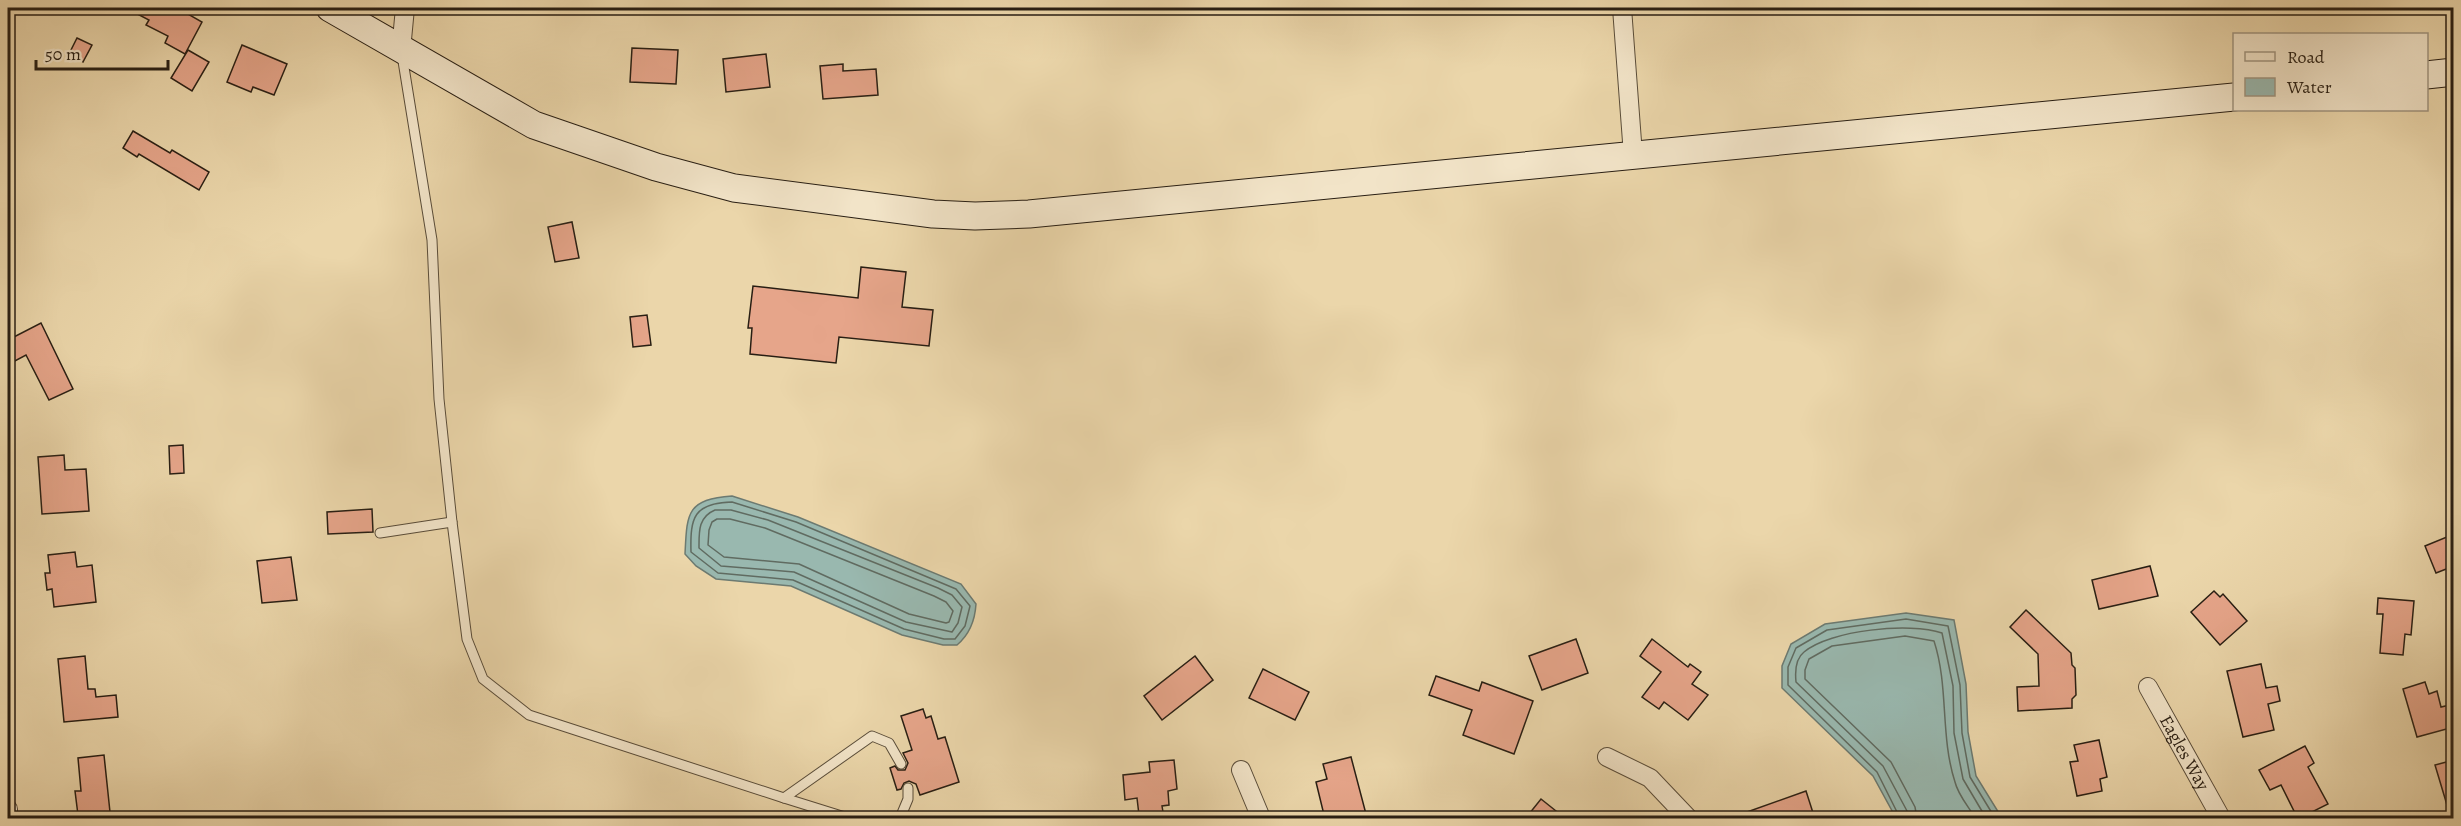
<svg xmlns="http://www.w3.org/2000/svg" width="2461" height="826" font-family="Alegreya,serif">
	<rect width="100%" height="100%" fill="#ebd6aa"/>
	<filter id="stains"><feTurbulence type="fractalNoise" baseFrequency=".00333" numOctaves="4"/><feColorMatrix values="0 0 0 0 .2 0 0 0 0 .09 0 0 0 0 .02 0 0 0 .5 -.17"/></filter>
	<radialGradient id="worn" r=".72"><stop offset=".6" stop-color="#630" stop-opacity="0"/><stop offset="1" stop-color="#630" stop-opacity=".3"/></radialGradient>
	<g fill="#99b8af" stroke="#6c7a71" stroke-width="1.5">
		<path d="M 732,496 L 798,517 L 961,584 L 976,604 C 975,621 970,634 957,645 L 943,645 L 902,635 L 791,586 L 716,579 L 696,566 L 685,554 C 687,514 686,499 732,496 Z"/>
		<path d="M 1906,613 L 1954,620 L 1966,684 L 1968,732 L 1976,776 L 2002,818 L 1896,818 L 1873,776 L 1782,688 L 1782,666 L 1791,644 L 1825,624 Z"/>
	</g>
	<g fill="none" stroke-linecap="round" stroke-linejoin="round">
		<g stroke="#606b61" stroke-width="1.5">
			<path d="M 732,502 L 796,522 L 956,589 L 970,606 L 965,626 L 955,639 L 944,639 L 904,629 L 793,580 L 718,573 L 691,552 C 690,517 694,503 732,502 Z"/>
			<path d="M 715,510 L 731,510 L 768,520 L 938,588 L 952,595 L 962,607 L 958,623 L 952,632 L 906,622 L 794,572 L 721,566 L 699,548 C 699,532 698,517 715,510 Z"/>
			<path d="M 717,519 L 730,519 L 765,528 L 934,596 L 946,602 L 953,611 L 949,622 L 946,623 L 909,614 L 799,564 L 724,557 L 708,545 L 709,530 L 712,522 Z"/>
			<path d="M 1900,818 L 1877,772 L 1788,685 L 1788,667 L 1796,648 L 1827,630 L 1906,619 L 1948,626 L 1960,685 L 1962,733 L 1970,777 L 1995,818"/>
			<path d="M 1908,818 L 1907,811 L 1883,766 L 1796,682 C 1795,672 1795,659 1804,652 C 1830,630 1910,622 1942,633 L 1953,686 L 1954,733 L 1963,779 L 1986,818"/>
			<path d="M 1917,818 L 1915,807 L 1891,762 L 1805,679 L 1805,670 L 1809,659 L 1832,646 L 1905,636 L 1934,641 C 1949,687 1940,736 1955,782 C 1958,795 1969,807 1975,818"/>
		</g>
	</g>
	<g fill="#e6a58a" stroke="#281e13" stroke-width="1.5">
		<path d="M 126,8 L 188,8 L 186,13 L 202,22 L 185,54 L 165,43 L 168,36 L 146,25 L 149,20 Z"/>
		<path d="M 77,38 L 92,45 L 83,62 L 69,54 Z"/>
		<path d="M 242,45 L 287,64 L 274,95 L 253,87 L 251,92 L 227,82 Z"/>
		<path d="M 632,48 L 678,50 L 676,84 L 630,82 Z"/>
		<path d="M 188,50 L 209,62 L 192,91 L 171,78 Z"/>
		<path d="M 766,54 L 770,87 L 726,92 L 723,59 Z"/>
		<path d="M 843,64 L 843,71 L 876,69 L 878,95 L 823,99 L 820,66 Z"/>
		<path d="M 133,131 L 170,153 L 172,150 L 209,172 L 199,190 L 139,154 L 137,157 L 123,148 Z"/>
		<path d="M 572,222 L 579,258 L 555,262 L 548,227 Z"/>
		<path d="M 861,267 L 906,272 L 902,307 L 933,310 L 929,346 L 839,337 L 836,363 L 750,354 L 752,328 L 748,328 L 753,286 L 858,298 Z"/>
		<path d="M 647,315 L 651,345 L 633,347 L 630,317 Z"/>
		<path d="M 41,323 L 73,389 L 49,400 L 26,355 L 13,362 L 8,351 L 8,340 Z"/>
		<path d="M 183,445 L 184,473 L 170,474 L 169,446 Z"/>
		<path d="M 64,455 L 65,470 L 86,469 L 89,511 L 42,514 L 38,457 Z"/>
		<path d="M 372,509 L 373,532 L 328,534 L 327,512 Z"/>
		<path d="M 2454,534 L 2454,566 L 2436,573 L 2425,546 Z"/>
		<path d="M 75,552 L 77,567 L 92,565 L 96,602 L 54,607 L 52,589 L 47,590 L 45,573 L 50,573 L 48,555 Z"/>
		<path d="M 291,557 L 297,600 L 262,603 L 257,561 Z"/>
		<path d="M 2150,566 L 2158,596 L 2099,609 L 2092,580 Z"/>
		<path d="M 2214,591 L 2220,597 L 2223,594 L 2247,621 L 2220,645 L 2191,612 Z"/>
		<path d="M 2378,598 L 2414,601 L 2411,635 L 2405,634 L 2403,655 L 2380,653 L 2383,614 L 2377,614 Z"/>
		<path d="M 2026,610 L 2071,653 L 2072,665 L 2075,668 L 2076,695 L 2072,699 L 2072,708 L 2018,711 L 2017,687 L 2039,686 L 2038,654 L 2010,627 Z"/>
		<path d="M 1576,639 L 1588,673 L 1542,690 L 1529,656 Z"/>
		<path d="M 1652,639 L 1688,667 L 1690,664 L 1701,672 L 1692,684 L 1708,695 L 1688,720 L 1664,702 L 1659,709 L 1642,697 L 1661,672 L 1640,656 Z"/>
		<path d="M 85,656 L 88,689 L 95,689 L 96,697 L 116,695 L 118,717 L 64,722 L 58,659 Z"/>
		<path d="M 1195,656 L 1213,680 L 1162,720 L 1144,696 Z"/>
		<path d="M 2261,664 L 2266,688 L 2277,686 L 2280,701 L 2268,704 L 2274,730 L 2243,737 L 2227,671 Z"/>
		<path d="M 1263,669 L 1309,692 L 1295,720 L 1249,698 Z"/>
		<path d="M 1436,676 L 1479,691 L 1482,682 L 1533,701 L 1514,754 L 1463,735 L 1472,710 L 1429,695 Z"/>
		<path d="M 2425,682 L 2429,694 L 2437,691 L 2441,707 L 2454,704 L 2454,727 L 2417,737 L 2403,689 Z"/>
		<path d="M 923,709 L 926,718 L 931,716 L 938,739 L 945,737 L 959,782 L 920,795 L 916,784 L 909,781 L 904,783 L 901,789 L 897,790 L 890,768 L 895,766 L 898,770 L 905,770 L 908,763 L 903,753 L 912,750 L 901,716 Z"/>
		<path d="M 2099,740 L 2107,777 L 2100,779 L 2102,791 L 2077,796 L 2070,762 L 2078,761 L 2074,745 Z"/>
		<path d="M 2305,746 L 2314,763 L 2308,767 L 2328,804 L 2298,819 L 2281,785 L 2270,790 L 2259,770 Z"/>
		<path d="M 104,755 L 110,812 L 78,815 L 75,791 L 81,791 L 78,758 Z"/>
		<path d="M 1351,757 L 1366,814 L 1348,819 L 1325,819 L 1316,782 L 1327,779 L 1323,764 Z"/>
		<path d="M 1174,760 L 1177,789 L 1168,791 L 1169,805 L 1162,806 L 1163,812 L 1139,815 L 1137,798 L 1125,800 L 1123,775 L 1150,772 L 1149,762 Z"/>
		<path d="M 2454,760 L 2454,814 L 2450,815 L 2435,765 Z"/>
		<path d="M 1806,791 L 1815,819 L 1734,819 L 1733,817 Z"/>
		<path d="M 1541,799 L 1566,819 L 1525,819 Z"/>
	</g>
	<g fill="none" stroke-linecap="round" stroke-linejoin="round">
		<defs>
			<g id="service">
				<path d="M 402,55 L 432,240 L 439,399 L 452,522 L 467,639 L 483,679 L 529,715 L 784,798 L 872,736 L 889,743 L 901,764"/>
				<path d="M 380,533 L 452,522"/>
				<path d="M 784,798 L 848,818"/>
				<path d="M 900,818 L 908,799 L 908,788"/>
			</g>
			<g id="minor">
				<path d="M 1622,8 L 1633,155"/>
				<path d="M 401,50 L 405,8"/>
				<path id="s1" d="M 2148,687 L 2221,818"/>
				<path d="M 1607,757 L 1650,778 L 1688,818"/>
				<path d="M 1241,770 L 1261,818"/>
				<path d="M 8,809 L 8,818"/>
			</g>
			<g id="secondary">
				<path d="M 330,8 L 534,125 L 656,167 L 734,188 L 933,214 L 975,216 L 1029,214 L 2234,97"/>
				<path d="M 2426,75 L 2454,72"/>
			</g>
		</defs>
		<use href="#service" stroke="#594c39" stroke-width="11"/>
		<use href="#minor" stroke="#594c39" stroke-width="20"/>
		<use href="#secondary" stroke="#281e13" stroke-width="29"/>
		<use href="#service" stroke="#f2e4c8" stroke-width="9"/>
		<use href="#minor" stroke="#f2e4c8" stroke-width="18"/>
		<use href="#secondary" stroke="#f2e4c8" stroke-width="27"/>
	</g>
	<g text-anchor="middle" stroke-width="4.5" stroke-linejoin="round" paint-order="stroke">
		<g font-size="18" fill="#281e13" stroke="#f2e4c8">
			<text dy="6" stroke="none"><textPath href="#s1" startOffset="75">Eagles Way</textPath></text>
		</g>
	</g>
	<rect width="2461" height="826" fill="none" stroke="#ebd6aa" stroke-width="30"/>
	<rect x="9" y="9" width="2443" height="808" fill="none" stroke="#281e13" stroke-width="3"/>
	<rect x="15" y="15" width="2431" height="796" fill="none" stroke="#281e13" stroke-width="1.5"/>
	<rect x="2233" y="33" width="195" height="78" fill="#f2e4c8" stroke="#a19580" stroke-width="1.5"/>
	<rect x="2245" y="52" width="30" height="9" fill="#f2e4c8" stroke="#a19580" stroke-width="1.5"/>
	<text x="2287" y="63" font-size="18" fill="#281e13">Road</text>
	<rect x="2245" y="78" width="30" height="18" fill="#99b8af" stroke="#a19580" stroke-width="1.5"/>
	<text x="2287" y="93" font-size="18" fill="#281e13">Water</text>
	<path d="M36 60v9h132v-9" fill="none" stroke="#281e13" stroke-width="3"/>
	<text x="45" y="60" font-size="18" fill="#281e13" stroke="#f2e4c8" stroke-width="4.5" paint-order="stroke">50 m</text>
	<rect width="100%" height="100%" filter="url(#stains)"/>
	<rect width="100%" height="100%" fill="url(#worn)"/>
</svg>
